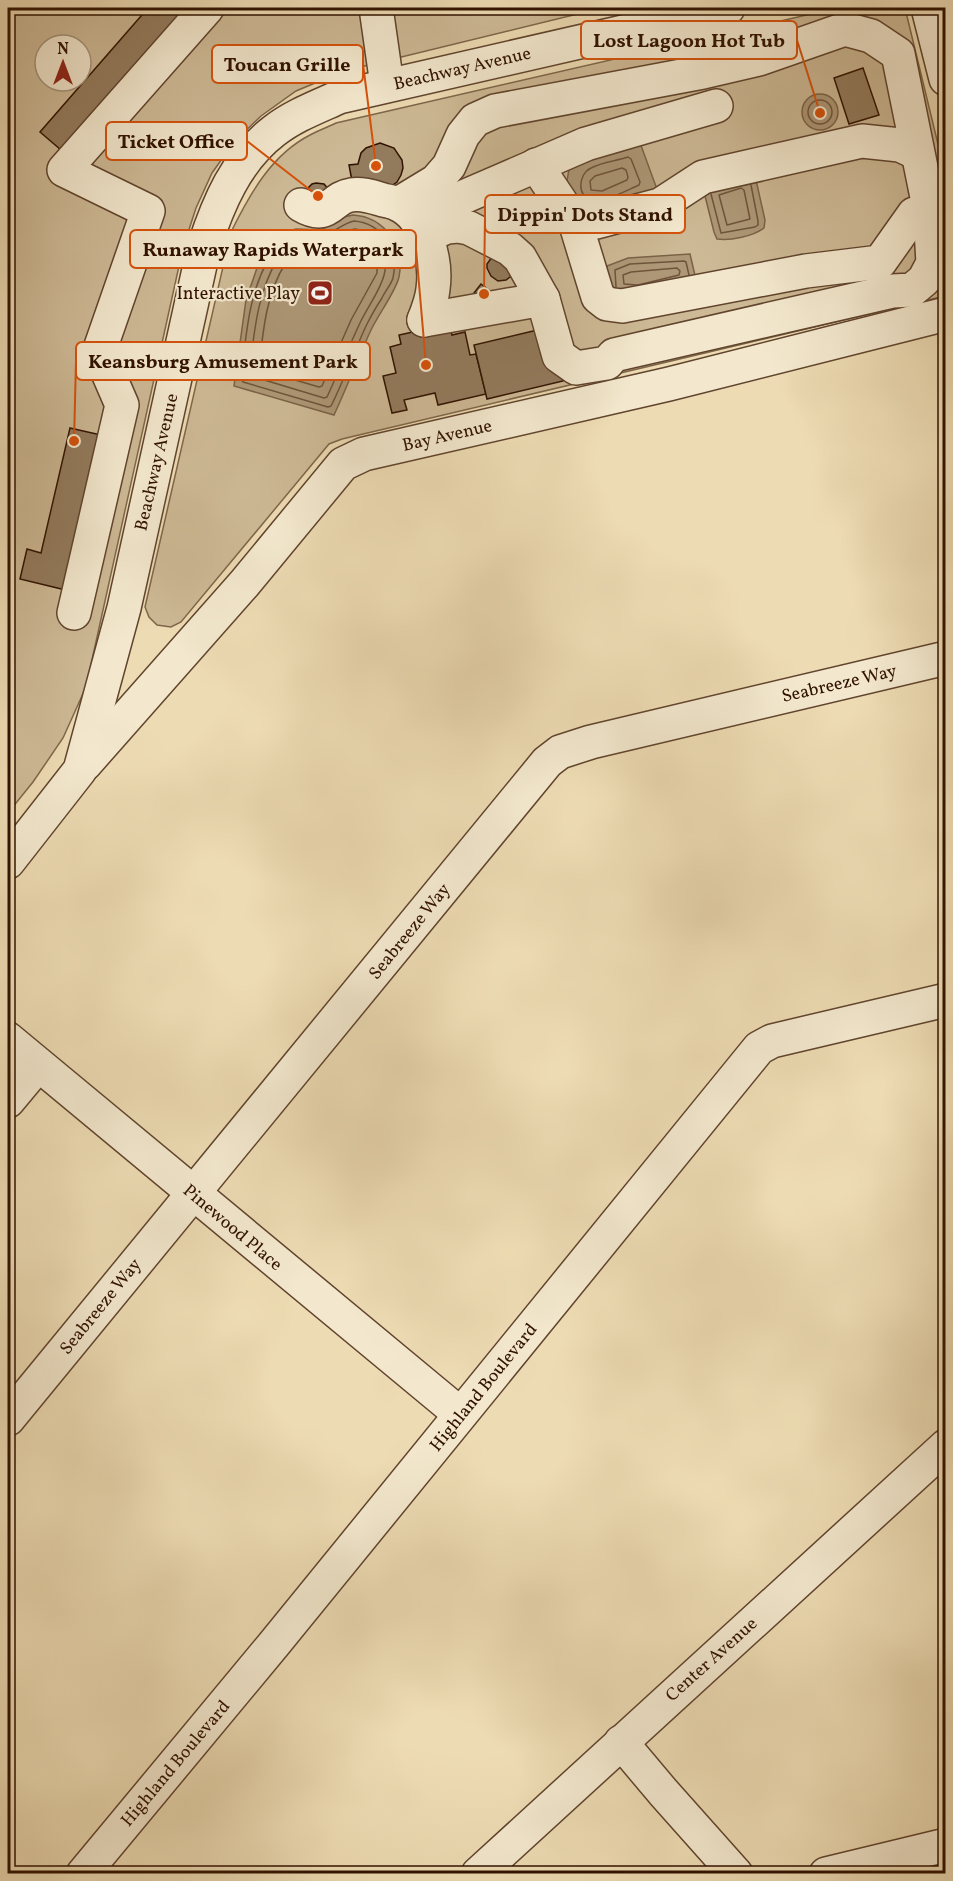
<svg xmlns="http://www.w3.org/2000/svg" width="953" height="1881" font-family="Vollkorn,serif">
	<rect width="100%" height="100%" fill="#eddbb3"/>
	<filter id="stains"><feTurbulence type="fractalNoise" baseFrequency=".00333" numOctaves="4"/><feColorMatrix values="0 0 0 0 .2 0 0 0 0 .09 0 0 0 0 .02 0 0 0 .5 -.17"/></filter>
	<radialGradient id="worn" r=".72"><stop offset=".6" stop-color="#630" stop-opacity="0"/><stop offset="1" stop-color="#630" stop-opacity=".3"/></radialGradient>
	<g fill="#cdb995" stroke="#7f664a" stroke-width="1.5" fill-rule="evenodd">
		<path d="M 8,8 L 602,8 L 344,71 L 296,91 L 261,116 L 234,142 L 212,173 L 196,208 L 183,248 L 86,687 L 63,738 L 33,782 L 8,813 ZM 45,45 L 81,45 L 81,81 L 45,81 Z"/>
		<path d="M 837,8 L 905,8 L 945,173 L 945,296 L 342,439 L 329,444 L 181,622 L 171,627 L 157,625 L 149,617 L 145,607 L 231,232 C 250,194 271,155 310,135 C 319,130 328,127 336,123 Z"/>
	</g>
	<g fill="#ad9776" stroke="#7b6247" stroke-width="1.5">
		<circle cx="820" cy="112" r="18"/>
		<path d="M 639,140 L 658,192 L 587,214 L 566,187 L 569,169 Z"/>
		<path d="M 756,180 L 765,220 L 764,228 C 753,236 731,241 717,239 L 714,232 L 705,196 L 711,182 Z"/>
		<path d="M 353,215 C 385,217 405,247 399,277 C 396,291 378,315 371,330 C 358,358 347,387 334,415 L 234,386 L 246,300 L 258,265 L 276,235 L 296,229 L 321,230 L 344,217 Z"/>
		<path d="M 690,254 L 697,284 L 611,298 L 607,266 L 628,258 Z"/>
	</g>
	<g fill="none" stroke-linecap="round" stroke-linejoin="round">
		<g stroke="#6f543b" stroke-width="1.5">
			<circle cx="820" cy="112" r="12"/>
			<path d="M 628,157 L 631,159 L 640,182 L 639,185 C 625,191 608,201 593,200 C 576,198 578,174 591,168 C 602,162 616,161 628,157 Z"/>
			<path d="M 622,168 L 626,170 L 628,177 L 627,180 L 602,191 L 591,190 L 590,181 L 595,176 Z"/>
			<path d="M 741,188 L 744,190 L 750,219 L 727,225 L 719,195 Z"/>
			<path d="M 711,194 L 721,233 L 755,227 L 758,225 L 758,221 L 751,185"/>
			<path d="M 354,221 C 382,223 399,251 393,278 C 391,285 385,291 382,298 C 376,307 371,316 366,326 C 354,352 344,380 331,406 L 328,407 L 243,382 L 241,379 C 246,337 248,292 271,255 C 274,251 277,243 281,240 C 292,230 308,239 321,236 C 333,234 341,224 354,221 Z"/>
			<path d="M 355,229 C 364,230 373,234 378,242 C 399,271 371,298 359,325 C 348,349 338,373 327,397 L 324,398 L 251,376 L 249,374 C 254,334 257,293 278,258 C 280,255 282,249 285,246 C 294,238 311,245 322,244 C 335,242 342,231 355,229 Z"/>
			<path d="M 355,238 L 364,241 L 373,250 L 377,261 L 377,273 L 351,320 L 322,386 L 319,387 L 261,370 L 259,367 C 263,332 266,294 285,264 C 287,260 290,254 293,252 C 299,249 317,254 326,252 C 337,250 344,241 355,238 Z"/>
			<path d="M 637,285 L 624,284 L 623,275 L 631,272 L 677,268 L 680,271 L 679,275 L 638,285"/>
			<path d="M 616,287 L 615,270 L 630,264 L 684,261 L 686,262 L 689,275"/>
		</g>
	</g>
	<g fill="#937b5d" stroke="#311200" stroke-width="1.5">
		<path d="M 148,8 L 197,8 L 68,156 L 40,132 Z"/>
		<path d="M 863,68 L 879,115 L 849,124 L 834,78 Z"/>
		<path d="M 380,143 L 394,148 L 402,160 L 403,168 L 401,175 L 397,182 L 390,187 L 352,181 L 349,165 L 358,164 L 361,153 L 366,148 Z"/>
		<path d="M 316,183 L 324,184 L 330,191 L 307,201 L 305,193 L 307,189 L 312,184 Z"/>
		<path d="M 492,257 L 514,265 L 513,274 L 510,277 L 506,280 L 498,281 L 491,276 L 487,268 L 487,264 Z"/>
		<path d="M 481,284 L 494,294 L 487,304 L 474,293 Z"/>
		<path d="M 449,324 L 452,335 L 465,332 L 470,355 L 476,354 L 486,394 L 438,405 L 435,393 L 404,400 L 407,410 L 392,413 L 383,376 L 396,373 L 390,347 L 401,344 L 399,335 Z"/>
		<path d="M 550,327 L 563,381 L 487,399 L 474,345 Z"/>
		<path d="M 70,428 L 110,437 L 74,592 L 20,579 L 27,549 L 41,553 Z"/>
	</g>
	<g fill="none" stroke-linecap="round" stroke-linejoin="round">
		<defs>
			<g id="minor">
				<path d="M 376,8 L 387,85"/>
				<path d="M 928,8 L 946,79"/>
				<path d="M 536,165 L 576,225 L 598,297 L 607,304 L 622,306 L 806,271 L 880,262 L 914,214 L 930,212"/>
				<path d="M 398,204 L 436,181 L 449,166 L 463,135 L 475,120 L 495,111 L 703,72 L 759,59 L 845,29 L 871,36 L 898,54 L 930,212 L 933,263 L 924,280 L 912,290 L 893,291 L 614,355 L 607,363 L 576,368 L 559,356 L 543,299 L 424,320"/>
				<path d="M 301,205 C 330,222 330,198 351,195 C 362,193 373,197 383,200 C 387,201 393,202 397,204 C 426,217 437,260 433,289 C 432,300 428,310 424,320"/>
				<path d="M 415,218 L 586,144 L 716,106"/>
				<path d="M 576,225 L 596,222 L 660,205 L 703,177 L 862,141 L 900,145 L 917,153"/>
				<path d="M 425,236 L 447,227 L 458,226 L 469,228 L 510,249 L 520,258 L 543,299"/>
				<path d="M 74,613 L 122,405 L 99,352 L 148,211 L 64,170 L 207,8"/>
				<path d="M 85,764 L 244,584 L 343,464 L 364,454 L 669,384 L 946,314"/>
				<path d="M 8,862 L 80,770 L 124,608 L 204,247 C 218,204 236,160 274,131 C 293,116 317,107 339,97 L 728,8"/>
				<path d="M 8,1039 L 460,1414"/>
				<path d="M 8,1101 L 38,1065"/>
				<path d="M 8,1419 L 547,762 L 560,752 L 591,742 L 946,658"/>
				<path d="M 621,1742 L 663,1792 L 736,1874"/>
				<path d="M 83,1874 L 274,1644 L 759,1048 L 772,1041 L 946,1000"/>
				<path d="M 478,1874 L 946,1446"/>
				<path d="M 826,1874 L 946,1845"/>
			</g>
		</defs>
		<use href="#minor" stroke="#60442d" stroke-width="36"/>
		<use href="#minor" stroke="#f3e8ce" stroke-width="33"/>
	</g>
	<defs>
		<symbol id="stadium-square" viewBox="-11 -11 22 22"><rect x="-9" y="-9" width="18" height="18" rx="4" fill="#8f2418" stroke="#f3e8ce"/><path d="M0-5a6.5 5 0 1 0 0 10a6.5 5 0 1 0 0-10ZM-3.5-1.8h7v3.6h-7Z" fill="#fff"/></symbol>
	</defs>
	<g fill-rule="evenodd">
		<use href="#stadium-square" x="305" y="278" width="30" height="30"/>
	</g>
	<g text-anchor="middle" stroke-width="4.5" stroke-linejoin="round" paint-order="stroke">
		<g font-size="18" fill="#311200" stroke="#f3e8ce">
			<text transform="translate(462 68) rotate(-13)" y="6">Beachway Avenue</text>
			<text transform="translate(447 435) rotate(-13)" y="6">Bay Avenue</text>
			<text transform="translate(156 462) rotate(-77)" y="6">Beachway Avenue</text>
			<text transform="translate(839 683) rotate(-13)" y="6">Seabreeze Way</text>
			<text transform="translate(409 931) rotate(-51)" y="6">Seabreeze Way</text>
			<text transform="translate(233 1227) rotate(40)" y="6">Pinewood Place</text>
			<text transform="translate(100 1306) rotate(-51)" y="6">Seabreeze Way</text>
			<text transform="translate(483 1387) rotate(-51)" y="6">Highland Boulevard</text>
			<text transform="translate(711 1659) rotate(-42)" y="6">Center Avenue</text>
			<text transform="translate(175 1763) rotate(-50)" y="6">Highland Boulevard</text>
		</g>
		<g font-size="18" fill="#311200" stroke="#f3e8ce" text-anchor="end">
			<text x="300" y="299">Interactive Play</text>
		</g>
	</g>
	<path fill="none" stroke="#d6520b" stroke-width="2" d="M820 113L797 40M376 166L363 64M318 196L247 141M484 294L485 214M426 365L416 249M74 441L76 361"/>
	<g fill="#d6520b" stroke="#f3e8ce" stroke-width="2">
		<circle cx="820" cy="113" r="6"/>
		<circle cx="376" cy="166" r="6"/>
		<circle cx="318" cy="196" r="6"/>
		<circle cx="484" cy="294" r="6"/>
		<circle cx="426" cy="365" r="6"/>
		<circle cx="74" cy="441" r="6"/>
	</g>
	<g fill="#f3e8ce" stroke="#d6520b" stroke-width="2">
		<rect x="581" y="21" width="216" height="38" rx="6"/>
		<rect x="212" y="45" width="151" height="38" rx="6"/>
		<rect x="106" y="122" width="141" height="38" rx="6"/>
		<rect x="485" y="195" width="200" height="38" rx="6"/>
		<rect x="130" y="230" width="286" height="38" rx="6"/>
		<rect x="76" y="342" width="294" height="38" rx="6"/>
	</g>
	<g font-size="20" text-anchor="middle" font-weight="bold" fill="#311200">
		<text x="689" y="47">Lost Lagoon Hot Tub</text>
		<text x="287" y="71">Toucan Grille</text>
		<text x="176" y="148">Ticket Office</text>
		<text x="585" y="221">Dippin' Dots Stand</text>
		<text x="273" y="256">Runaway Rapids Waterpark</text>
		<text x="223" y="368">Keansburg Amusement Park</text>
	</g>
	<rect width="953" height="1881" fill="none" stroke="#eddbb3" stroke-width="30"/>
	<rect x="9" y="9" width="935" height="1863" fill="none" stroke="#311200" stroke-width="3"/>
	<rect x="15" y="15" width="923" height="1851" fill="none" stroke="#311200" stroke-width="1.5"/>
	<g transform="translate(63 63)"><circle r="28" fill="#f3e8ce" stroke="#a5927c" stroke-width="1.5"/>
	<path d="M0-4.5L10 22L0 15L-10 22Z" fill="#8f2418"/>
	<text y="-9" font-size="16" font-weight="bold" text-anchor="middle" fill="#311200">N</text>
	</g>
	<rect width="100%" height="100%" filter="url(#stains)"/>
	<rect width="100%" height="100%" fill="url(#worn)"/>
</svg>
